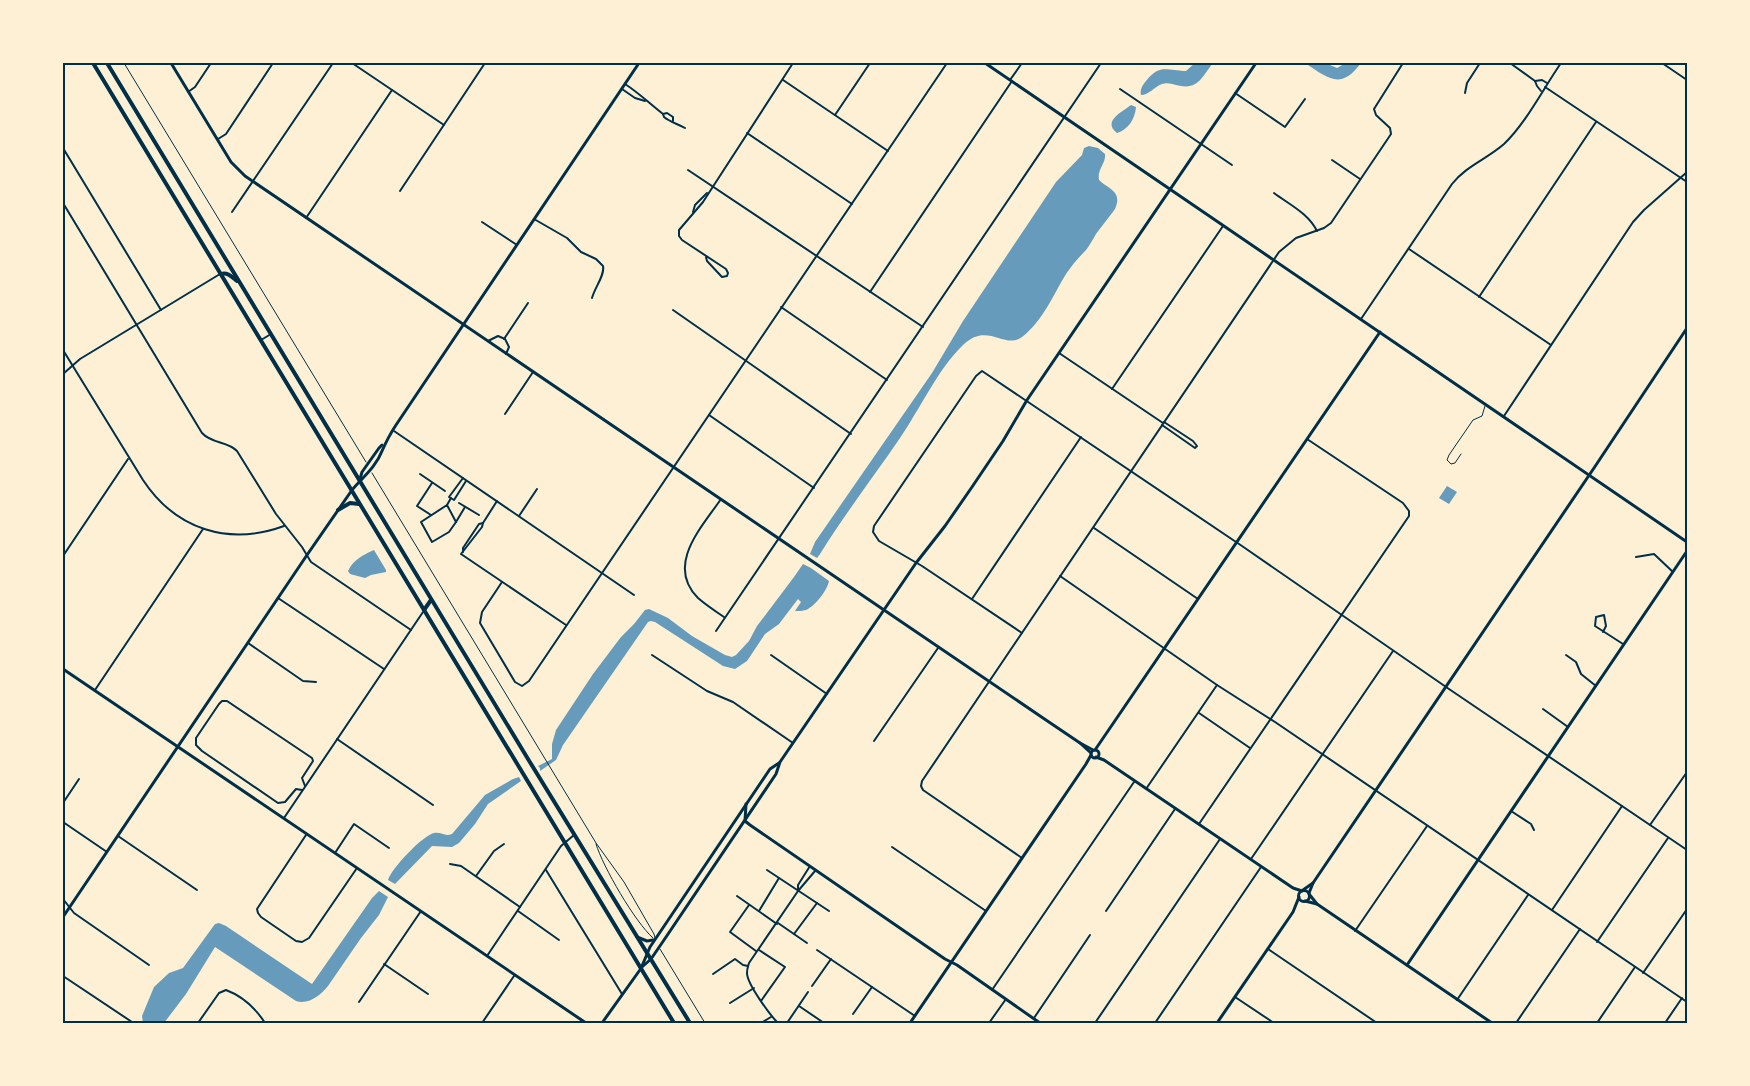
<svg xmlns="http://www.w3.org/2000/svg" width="1750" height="1086" font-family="'Fira Sans',sans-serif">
	<rect width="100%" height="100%" fill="#fdf0d5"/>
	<g fill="#669bbc">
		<path d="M 1195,63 L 1213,63 C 1203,75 1199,89 1181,86 C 1174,85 1168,82 1162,84 C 1154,87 1149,95 1141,95 C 1140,89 1142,86 1146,81 C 1159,64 1166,70 1186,71 Z"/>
		<path d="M 1305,63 L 1325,63 L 1337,68 L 1346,63 L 1361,63 C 1341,90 1329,79 1305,63 Z"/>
		<path d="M 1131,105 L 1136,107 C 1135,119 1128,130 1117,133 C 1102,121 1122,112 1131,105 Z"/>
		<path d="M 1089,146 L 1098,148 L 1105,154 C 1106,164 1097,169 1099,180 C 1108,189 1123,191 1115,209 C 1109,217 1102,226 1096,234 C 1093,239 1090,245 1086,250 C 1079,257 1072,265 1066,274 C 1053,295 1043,321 1022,337 C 1005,350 987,321 963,345 C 938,369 920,409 900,438 C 874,476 845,514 820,554 L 817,558 L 810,554 L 815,542 L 932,373 L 963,321 L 1056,182 L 1082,155 L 1084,148 Z"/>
		<path d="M 1447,486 L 1457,492 L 1449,504 L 1439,498 Z"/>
		<path d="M 374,550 L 386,570 L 386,572 L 371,575 L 365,578 L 350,574 L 348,571 C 354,559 363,555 374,550 Z"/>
		<path d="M 803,564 L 811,568 L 829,581 C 827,591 815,606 806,610 C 803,611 798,611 795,611 L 801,602 L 798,599 L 779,624 L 765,634 L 747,661 L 735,669 L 723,666 L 655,622 L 651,621 L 648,622 L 563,745 L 556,760 L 540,771 L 540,768 L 538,766 L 552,759 L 552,744 L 556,730 L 593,674 L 621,637 L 634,624 L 645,610 L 649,609 L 668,618 L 692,636 L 725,655 L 732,657 L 736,655 L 749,641 L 757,626 L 794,577 Z"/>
		<path d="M 519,777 L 521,781 L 488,804 L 475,824 L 459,843 L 452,847 L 432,846 L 395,884 L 388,880 C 391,869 423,835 434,833 C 442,832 445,837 452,834 L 485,795 L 513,779 Z"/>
		<path d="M 379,891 L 388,897 L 379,915 L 361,938 L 328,986 C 320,996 308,1005 296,1001 L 215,947 L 186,994 L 164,1023 L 143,1023 L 142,1016 L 154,987 L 169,973 L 183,968 L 215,924 L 219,923 L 226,926 L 312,984 L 372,898 Z"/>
	</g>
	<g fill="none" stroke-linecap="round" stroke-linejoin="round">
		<g stroke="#003049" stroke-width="1">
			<path d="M 124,63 L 366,462"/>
			<path d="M 1461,454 L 1455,463 L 1451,464 L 1447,460 L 1449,455 L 1473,420 L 1482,416 L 1485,406"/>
			<path d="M 372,473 L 596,843 L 624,882 L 654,934 L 655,938"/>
			<path d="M 596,844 C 603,867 635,922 653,938"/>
			<path d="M 660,949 L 705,1023"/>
		</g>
		<g stroke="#003049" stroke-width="2">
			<path d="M 352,63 L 444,125"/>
			<path d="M 1510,63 L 1535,81"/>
			<path d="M 1662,63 L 1687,80"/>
			<path d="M 783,80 L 888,151"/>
			<path d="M 1010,80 L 1022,63"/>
			<path d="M 1535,81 L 1537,86 L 1541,91"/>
			<path d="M 1535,81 L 1542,80 L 1547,83"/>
			<path d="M 625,84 C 639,93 650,104 663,114 L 667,113 L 673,117 L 673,121"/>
			<path d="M 1545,87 L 1687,182"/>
			<path d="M 622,89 L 635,98 L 645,101"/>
			<path d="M 1120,89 L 1232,165"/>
			<path d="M 188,92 L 195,87 L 211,63"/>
			<path d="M 1235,93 L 1285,127 L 1305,99"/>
			<path d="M 1465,93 L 1467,83 L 1480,63"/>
			<path d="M 663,114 L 664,117 C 670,122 678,124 685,128"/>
			<path d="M 835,115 L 870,63"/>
			<path d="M 747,133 L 852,204"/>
			<path d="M 218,139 L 226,134 L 273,63"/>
			<path d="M 63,148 L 161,310"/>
			<path d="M 1332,160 L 1360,179"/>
			<path d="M 688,170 L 923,327"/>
			<path d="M 400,191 L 485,63"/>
			<path d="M 1274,193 C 1290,205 1308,213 1317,231"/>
			<path d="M 63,203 L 202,433 C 212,444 227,441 237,451 L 276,514 L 302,547 L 311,562 L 411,630"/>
			<path d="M 232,212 L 333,63"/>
			<path d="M 693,212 L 695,205 L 707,193"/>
			<path d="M 306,218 L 392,90"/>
			<path d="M 534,219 L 567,238 L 581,252 L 596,259 L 603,266 C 605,275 595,287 592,298"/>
			<path d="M 482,222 L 517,245"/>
			<path d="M 1409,249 L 1551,345"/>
			<path d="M 706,257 L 707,261 L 722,277 L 727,276 L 728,273 L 726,269 L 682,240 L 679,236 L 679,230 L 703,202 L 793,63"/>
			<path d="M 870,292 L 1012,81"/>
			<path d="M 1479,297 L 1596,122"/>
			<path d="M 781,307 L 887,380"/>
			<path d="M 673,310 L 851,434"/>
			<path d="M 1361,319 L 1452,184 C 1466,166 1487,159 1504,144 C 1526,123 1543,89 1561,63"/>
			<path d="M 504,339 L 528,303"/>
			<path d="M 261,340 L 271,334"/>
			<path d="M 488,341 L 498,336 L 505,339 L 509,347 L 506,354"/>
			<path d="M 63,350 L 143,480 C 176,530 229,546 284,526"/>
			<path d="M 1059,353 L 1163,423"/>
			<path d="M 63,374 L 80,359 L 220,274"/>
			<path d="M 1112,389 L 1223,226"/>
			<path d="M 505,414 L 533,372"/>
			<path d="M 709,415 L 814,488"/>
			<path d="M 1504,416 L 1633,222 L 1644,210 L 1687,172"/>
			<path d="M 1162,425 L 1195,448 L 1197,446 L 1193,441 L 1164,422"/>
			<path d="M 394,431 L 634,595"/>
			<path d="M 420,474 L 445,491"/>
			<path d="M 463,478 L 449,497 L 454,500 L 466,481"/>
			<path d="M 721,499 C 702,527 665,565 698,598 C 706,605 715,611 724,617"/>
			<path d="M 459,503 L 479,515"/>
			<path d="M 447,505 L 456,522 L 449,532 L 432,542 L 421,522 L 447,505 L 451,498"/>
			<path d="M 431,515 L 417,506 L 432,483"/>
			<path d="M 519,516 L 537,489"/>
			<path d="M 456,522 L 465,507"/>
			<path d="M 483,523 L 482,527 L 461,554 L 566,625"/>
			<path d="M 1094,528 L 1198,599"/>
			<path d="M 463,552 L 463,548 L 479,524 L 483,523 L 497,501"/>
			<path d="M 63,556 L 128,459"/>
			<path d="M 1636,557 L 1654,554 L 1673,572"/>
			<path d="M 1060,576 L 1217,685 L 1275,722 L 1687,1002"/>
			<path d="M 502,582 L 482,612 L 480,623 L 515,682 L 522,686 L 529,681 L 947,63"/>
			<path d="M 278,598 L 384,669"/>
			<path d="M 972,599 L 1081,437"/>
			<path d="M 716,631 L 1101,63"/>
			<path d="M 1603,632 L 1606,626 L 1604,615 L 1596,617 L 1595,626 L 1623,644"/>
			<path d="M 1022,633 L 922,566 L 879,541 L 873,532 L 874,526 L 976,376 L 982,371 L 1242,546 L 1449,689 L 1687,850"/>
			<path d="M 248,643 L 303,681 L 316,682"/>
			<path d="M 652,655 L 707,691 L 733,702 L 793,743"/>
			<path d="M 771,655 L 827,694"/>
			<path d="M 1566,655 L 1576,662 L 1581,674 L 1596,686"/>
			<path d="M 95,690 L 203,529"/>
			<path d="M 1543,709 L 1568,727"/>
			<path d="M 1199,713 L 1250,748"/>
			<path d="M 337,739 L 433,805"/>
			<path d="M 874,741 L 938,648"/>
			<path d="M 1146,789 L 1217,685"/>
			<path d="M 302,790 L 296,789 L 285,802 L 278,803 L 202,751 L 196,745 L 196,738 L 219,704 L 222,701 L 227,701 L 312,758 L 313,761 L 302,778 L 305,786"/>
			<path d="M 63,803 L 79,779"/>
			<path d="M 1511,811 L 1531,824 L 1534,830"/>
			<path d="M 284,818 L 423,612"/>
			<path d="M 63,822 L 107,852"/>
			<path d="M 1199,824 L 1409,516 L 1409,511 L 1403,503 L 1307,439"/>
			<path d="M 1650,825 L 1687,772"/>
			<path d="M 306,835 L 257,909 L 258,913 L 261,917 L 296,941 L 302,942 L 309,938 L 357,868"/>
			<path d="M 118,836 L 197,890"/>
			<path d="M 892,847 L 986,911"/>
			<path d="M 335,853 L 354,824 L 389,848"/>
			<path d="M 1022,858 L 923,790 L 921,786 L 922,781 L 1279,252 L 1296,238 L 1324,228 L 1331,223 L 1387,140 L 1391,134 L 1390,128 L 1376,115 L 1374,109 L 1403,63"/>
			<path d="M 1251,859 L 1393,651"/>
			<path d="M 450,864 L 461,866 L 520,907"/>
			<path d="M 546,870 L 622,994"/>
			<path d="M 767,870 L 829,911"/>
			<path d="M 476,876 L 494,851 L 504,844"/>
			<path d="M 798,891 L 798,885 L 810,866"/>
			<path d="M 737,896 L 777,924"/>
			<path d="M 63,899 L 74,913 L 149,965"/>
			<path d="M 749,905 L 730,932 L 756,951"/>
			<path d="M 1552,910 L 1622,806"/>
			<path d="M 518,911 L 559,940"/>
			<path d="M 759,911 L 779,878"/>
			<path d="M 1106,911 L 1175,809"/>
			<path d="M 778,923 L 807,943"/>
			<path d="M 1355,931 L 1427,826"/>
			<path d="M 794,934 L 817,903"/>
			<path d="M 1597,942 L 1668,838"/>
			<path d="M 1268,949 L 1377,1023"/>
			<path d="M 759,950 L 785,967 L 761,1001"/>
			<path d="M 817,950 L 915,1016"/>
			<path d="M 487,956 L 561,846 L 574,835"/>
			<path d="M 384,964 L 428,994"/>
			<path d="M 1643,973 L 1687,909"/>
			<path d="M 713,974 L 735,959 L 743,965 L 748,966"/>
			<path d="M 63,976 L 132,1022"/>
			<path d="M 812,986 L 831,959"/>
			<path d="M 992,990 L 1134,782"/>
			<path d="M 1235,997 L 1274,1023"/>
			<path d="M 1457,1000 L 1528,895"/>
			<path d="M 359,1002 L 421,911"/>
			<path d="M 730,1003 L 754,988"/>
			<path d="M 799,1006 L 824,1023"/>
			<path d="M 853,1014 L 872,987"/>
			<path d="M 1034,1018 L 1090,935"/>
			<path d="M 198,1023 L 219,993 L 226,990 C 242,996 256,1009 265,1023"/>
			<path d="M 482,1023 L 514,976"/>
			<path d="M 761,1023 L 771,1017"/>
			<path d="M 778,1023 C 770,1015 747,984 747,973 C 747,968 748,967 749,963 L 798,891 L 815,871"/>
			<path d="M 787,1023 L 808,992"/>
			<path d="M 989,1023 L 1006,999"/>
			<path d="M 1095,1023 L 1220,839"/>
			<path d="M 1155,1023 L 1261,867"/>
			<path d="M 1516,1023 L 1580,929"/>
			<path d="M 1597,1023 L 1635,967"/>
			<path d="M 1665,1023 L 1682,998"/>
		</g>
		<g stroke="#003049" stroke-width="3">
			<path d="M 171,63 L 231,162 L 245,176 L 1043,718 L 1080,743 L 1091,753"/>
			<path d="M 63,669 L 586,1023"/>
			<path d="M 1080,743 L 1093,750"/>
			<path d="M 1095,750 L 1380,332"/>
			<circle cx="1095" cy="754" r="4"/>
			<path d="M 1096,757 L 1104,760 L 1293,888 L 1302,891"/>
			<path d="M 746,804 L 745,821 L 750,825 L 945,959 L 957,965 L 1040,1023"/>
			<path d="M 1303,890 L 1313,883"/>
			<circle cx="1304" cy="896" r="5.5"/>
			<path d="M 1309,893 L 1313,883 L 1594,468 L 1687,328"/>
			<path d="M 1309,894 L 1317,904"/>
			<path d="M 1305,901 L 1317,904 L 1492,1023"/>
			<path d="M 637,937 L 647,941 L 653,940"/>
			<path d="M 1407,965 L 1687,551"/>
			<path d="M 642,966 L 650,947 L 770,769 L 779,763"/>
			<path d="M 602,1023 L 642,967 L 651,959 L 664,940 L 776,774 L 780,762 L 916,563 L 945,526 L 972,487 L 1003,441 L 1027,400 L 1256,63"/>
			<path d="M 910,1023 L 1086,764 L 1091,755"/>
			<path d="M 1217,1023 L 1293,912 L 1299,897"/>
		</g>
		<g stroke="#003049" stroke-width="3">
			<path d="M 985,63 L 1687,542"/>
			<path d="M 360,479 L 362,472 L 379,448 L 382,445"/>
			<path d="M 63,917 L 307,555 L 352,490 C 362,478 376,467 382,451 C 386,442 390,434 396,425 L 639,63"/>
		</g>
		<g stroke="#003049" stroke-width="4">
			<path d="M 93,63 L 674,1023"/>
			<path d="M 107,63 L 528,759 L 690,1023"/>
			<path d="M 221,274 C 228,272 232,277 237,281"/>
			<path d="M 338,510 L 350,503 L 359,504"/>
			<path d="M 424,610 L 431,600"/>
		</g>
	</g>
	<rect width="1750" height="1086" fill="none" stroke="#fdf0d5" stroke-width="129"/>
	<rect x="64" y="64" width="1622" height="958" fill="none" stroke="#003049" stroke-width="2"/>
</svg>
